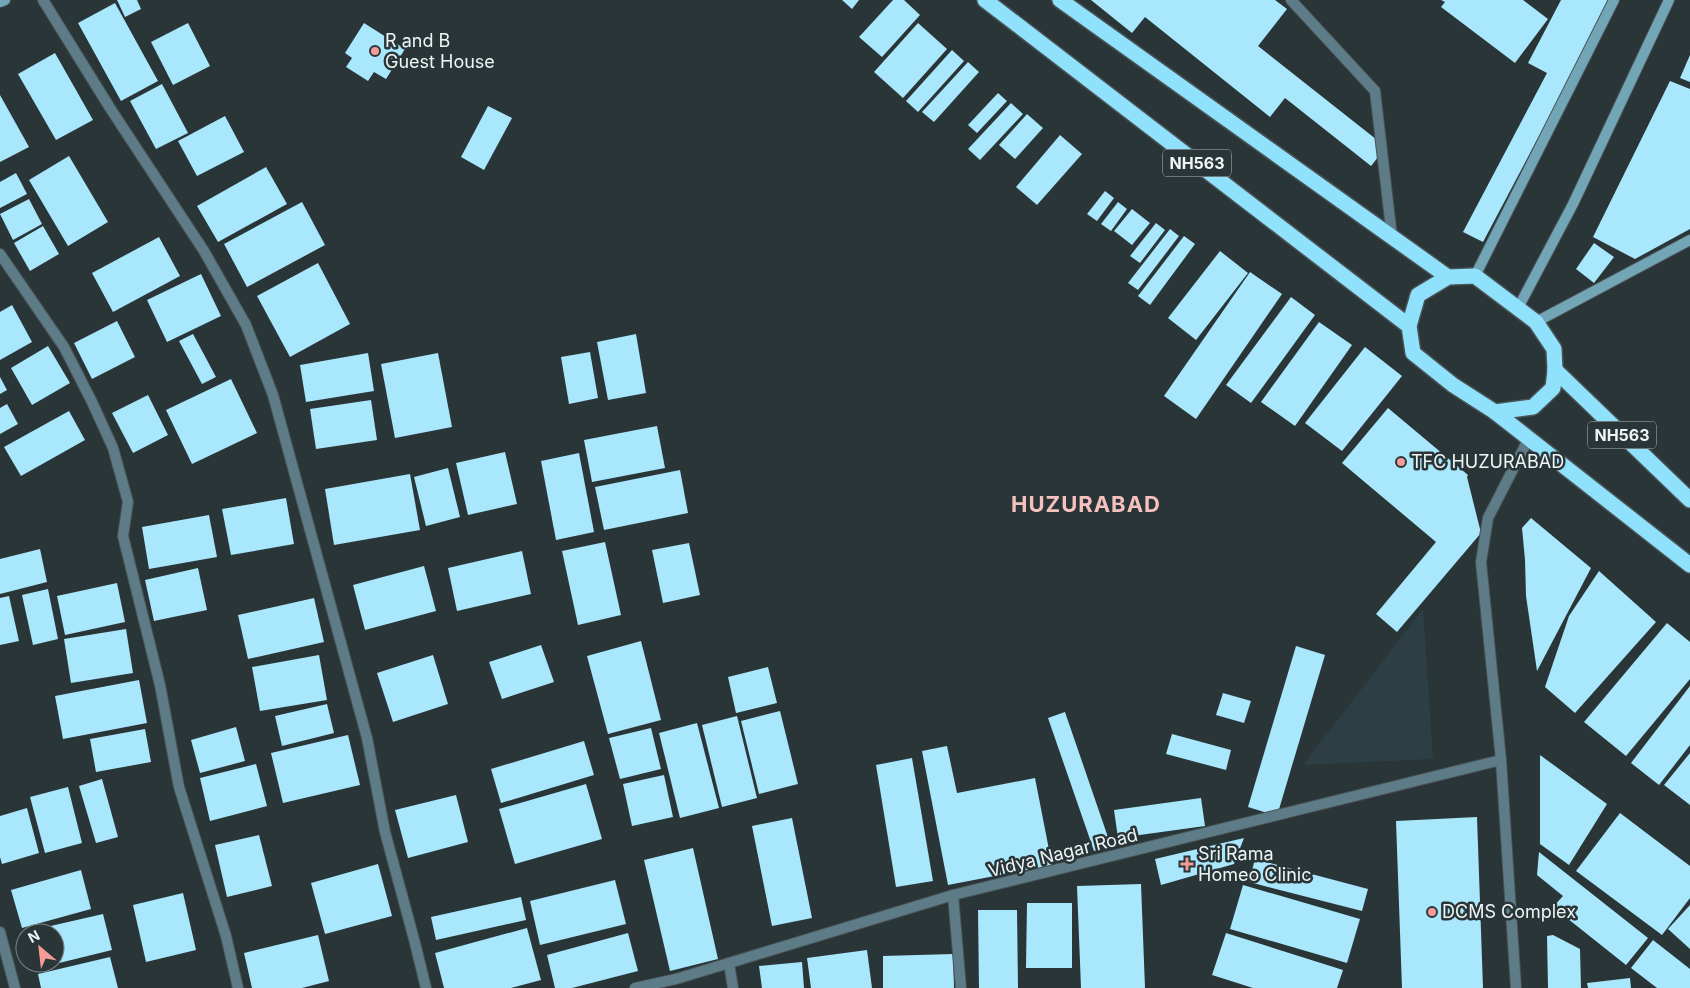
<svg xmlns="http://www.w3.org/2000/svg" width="1690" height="988" font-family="Inter,sans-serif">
	<rect width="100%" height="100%" fill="#2a3538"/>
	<path fill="#2d3f45" d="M 1423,609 L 1433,759 L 1303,765 Z"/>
	<g fill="#a8e7fc">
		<path d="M 117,0 L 137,0 L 141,9 L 125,17 Z"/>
		<path d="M 842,0 L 859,0 L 852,9 Z"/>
		<path d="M 893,0 L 904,0 L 920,15 L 882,57 L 859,37 Z"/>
		<path d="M 1091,0 L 1275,0 L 1287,9 L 1258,46 L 1386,147 L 1371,166 L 1285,98 L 1270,117 L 1145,17 L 1132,33 Z"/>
		<path d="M 1441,0 L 1523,0 L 1548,19 L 1515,63 L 1441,7 L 1445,2 Z"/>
		<path d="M 1561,0 L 1611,0 L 1483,242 L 1463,232 L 1547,73 L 1528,63 Z"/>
		<path d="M 115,3 L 158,81 L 121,101 L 78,23 Z"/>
		<path d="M 188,23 L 210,66 L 173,85 L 151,42 Z"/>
		<path d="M 364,23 L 405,49 L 386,79 L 374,72 L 368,81 L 346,67 L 352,58 L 345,53 Z"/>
		<path d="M 918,23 L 947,49 L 903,98 L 874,72 Z"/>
		<path d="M 952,50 L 964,61 L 918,112 L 906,101 Z"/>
		<path d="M 55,53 L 93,120 L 56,140 L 18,74 Z"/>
		<path d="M 1690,55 L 1690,82 L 1680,78 Z"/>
		<path d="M 968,62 L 979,72 L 934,122 L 922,112 Z"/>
		<path d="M 1670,81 L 1690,89 L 1690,229 L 1635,259 L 1593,237 Z"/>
		<path d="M 162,84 L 188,133 L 156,149 L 130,101 Z"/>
		<path d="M 998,93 L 1007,101 L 977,133 L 968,125 Z"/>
		<path d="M 0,95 L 29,147 L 0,162 Z"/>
		<path d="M 1011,103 L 1023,114 L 980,160 L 968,149 Z"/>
		<path d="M 488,106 L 512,118 L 484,170 L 461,157 Z"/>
		<path d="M 1027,114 L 1043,128 L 1015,159 L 999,145 Z"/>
		<path d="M 225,116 L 244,152 L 197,176 L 178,141 Z"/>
		<path d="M 1060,135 L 1082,154 L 1037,205 L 1016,187 Z"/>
		<path d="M 69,156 L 108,222 L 68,246 L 29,180 Z"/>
		<path d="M 266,167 L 287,204 L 218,242 L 197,206 Z"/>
		<path d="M 16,173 L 27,194 L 0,208 L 0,182 Z"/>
		<path d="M 1105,191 L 1114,198 L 1097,221 L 1087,214 Z"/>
		<path d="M 29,199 L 42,224 L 13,240 L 0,214 Z"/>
		<path d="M 302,202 L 325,245 L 247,287 L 224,244 Z"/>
		<path d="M 1118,202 L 1127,209 L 1111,231 L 1101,224 Z"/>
		<path d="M 1132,209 L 1150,223 L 1132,245 L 1114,231 Z"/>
		<path d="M 1156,223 L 1165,230 L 1140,263 L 1130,256 Z"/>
		<path d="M 43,226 L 59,254 L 30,271 L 14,243 Z"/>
		<path d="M 1170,229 L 1179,236 L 1138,290 L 1128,283 Z"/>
		<path d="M 1184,236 L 1195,244 L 1150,305 L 1138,296 Z"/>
		<path d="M 159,237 L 180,276 L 113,312 L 92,273 Z"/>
		<path d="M 1594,243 L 1614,257 L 1594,283 L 1576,269 Z"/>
		<path d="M 1220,251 L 1248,273 L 1196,340 L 1168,318 Z"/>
		<path d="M 318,263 L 350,324 L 290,357 L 257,296 Z"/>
		<path d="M 1250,272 L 1282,294 L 1196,419 L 1164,396 Z"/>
		<path d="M 201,274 L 221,316 L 167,342 L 147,300 Z"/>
		<path d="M 1291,297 L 1315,315 L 1251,403 L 1226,385 Z"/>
		<path d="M 12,305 L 32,342 L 0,360 L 0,312 Z"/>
		<path d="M 117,321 L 135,357 L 92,379 L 74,343 Z"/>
		<path d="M 1319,322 L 1352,345 L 1295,426 L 1261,402 Z"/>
		<path d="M 193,334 L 216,377 L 202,384 L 179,341 Z"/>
		<path d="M 636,334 L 646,393 L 608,400 L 597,342 Z"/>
		<path d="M 48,346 L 70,383 L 32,405 L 11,368 Z"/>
		<path d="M 1365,347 L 1402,376 L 1342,451 L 1305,423 Z"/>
		<path d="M 590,352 L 598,398 L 569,404 L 561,357 Z"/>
		<path d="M 368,353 L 374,391 L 306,402 L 300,365 Z"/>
		<path d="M 438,353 L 452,427 L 395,438 L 381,364 Z"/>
		<path d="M 0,377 L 7,390 L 0,394 Z"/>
		<path d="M 231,379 L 257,433 L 192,464 L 166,410 Z"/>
		<path d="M 148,395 L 168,435 L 133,453 L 112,413 Z"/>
		<path d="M 371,400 L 377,440 L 316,449 L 310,409 Z"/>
		<path d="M 7,404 L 18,424 L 0,434 L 0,408 Z"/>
		<path d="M 1388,408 L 1468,475 L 1467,477 L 1481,533 L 1397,632 L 1376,614 L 1436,542 L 1342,463 Z"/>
		<path d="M 69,411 L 85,440 L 21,476 L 4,447 Z"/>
		<path d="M 657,426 L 665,468 L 592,482 L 584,440 Z"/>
		<path d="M 505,452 L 517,504 L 468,515 L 456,463 Z"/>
		<path d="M 579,453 L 594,532 L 556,540 L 541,461 Z"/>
		<path d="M 448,468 L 460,517 L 426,526 L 414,477 Z"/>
		<path d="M 680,470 L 688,513 L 604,530 L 595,487 Z"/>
		<path d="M 410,474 L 420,530 L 334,545 L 325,489 Z"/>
		<path d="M 286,498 L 294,544 L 231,555 L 222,509 Z"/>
		<path d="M 209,515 L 217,557 L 149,569 L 142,527 Z"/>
		<path d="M 1531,518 L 1591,568 L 1537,671 L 1526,596 L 1525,560 L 1522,528 Z"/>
		<path d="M 605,542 L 621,615 L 578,625 L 562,551 Z"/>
		<path d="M 689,543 L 700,595 L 663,603 L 652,550 Z"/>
		<path d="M 40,549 L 47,582 L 0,594 L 0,559 Z"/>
		<path d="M 522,551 L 531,594 L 457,611 L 448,568 Z"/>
		<path d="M 424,566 L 436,611 L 365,630 L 353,585 Z"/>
		<path d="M 198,568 L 207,610 L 154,621 L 145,580 Z"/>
		<path d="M 1599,571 L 1656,622 L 1575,713 L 1545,687 L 1569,616 Z"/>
		<path d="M 117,583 L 125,622 L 65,635 L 57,596 Z"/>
		<path d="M 48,589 L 58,639 L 33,645 L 22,595 Z"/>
		<path d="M 9,596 L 19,641 L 0,645 L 0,598 Z"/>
		<path d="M 314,598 L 324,642 L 248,659 L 238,615 Z"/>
		<path d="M 1667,623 L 1690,642 L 1690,679 L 1626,756 L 1584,722 Z"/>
		<path d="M 126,629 L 133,673 L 71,683 L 64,639 Z"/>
		<path d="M 641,641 L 661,720 L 608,734 L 587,656 Z"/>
		<path d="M 541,645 L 554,682 L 502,699 L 489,662 Z"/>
		<path d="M 1296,646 L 1325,655 L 1277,816 L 1248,807 Z"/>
		<path d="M 319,655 L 327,700 L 260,711 L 252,667 Z"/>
		<path d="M 433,655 L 448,704 L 393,722 L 377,673 Z"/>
		<path d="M 768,667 L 777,703 L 736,713 L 728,677 Z"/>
		<path d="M 139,680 L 147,723 L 63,739 L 55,696 Z"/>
		<path d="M 1690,686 L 1690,745 L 1659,785 L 1631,763 Z"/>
		<path d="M 1223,693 L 1251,701 L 1244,723 L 1216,715 Z"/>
		<path d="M 327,704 L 334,733 L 282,746 L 275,716 Z"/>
		<path d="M 780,711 L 798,784 L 759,794 L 741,721 Z"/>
		<path d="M 1065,712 L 1111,846 L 1094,851 L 1048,718 Z"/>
		<path d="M 737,716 L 757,798 L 722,807 L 702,725 Z"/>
		<path d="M 697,723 L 719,808 L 680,818 L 659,733 Z"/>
		<path d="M 236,727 L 245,761 L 200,773 L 191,740 Z"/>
		<path d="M 651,728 L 661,769 L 620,779 L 609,738 Z"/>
		<path d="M 145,729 L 151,762 L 96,772 L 90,739 Z"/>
		<path d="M 1172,734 L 1231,750 L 1226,770 L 1166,754 Z"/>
		<path d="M 348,735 L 360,785 L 283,803 L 271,753 Z"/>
		<path d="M 584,741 L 594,775 L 501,803 L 491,769 Z"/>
		<path d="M 947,746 L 957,793 L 1035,778 L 1052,865 L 948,885 L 922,751 Z"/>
		<path d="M 1690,753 L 1690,805 L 1664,785 Z"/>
		<path d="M 1540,755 L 1607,804 L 1569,865 L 1540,844 Z"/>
		<path d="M 912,758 L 933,881 L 896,887 L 876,765 Z"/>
		<path d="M 256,764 L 267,806 L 210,821 L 200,778 Z"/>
		<path d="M 664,775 L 673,817 L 632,826 L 623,784 Z"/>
		<path d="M 102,779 L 118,837 L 96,843 L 79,786 Z"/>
		<path d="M 586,784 L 602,839 L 515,864 L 499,809 Z"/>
		<path d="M 68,787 L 82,843 L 45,853 L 30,797 Z"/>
		<path d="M 456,795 L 468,842 L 408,858 L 395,810 Z"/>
		<path d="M 1201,798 L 1205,826 L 1118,838 L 1114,810 Z"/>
		<path d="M 27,808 L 39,853 L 2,864 L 0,857 L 0,816 Z"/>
		<path d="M 1620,813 L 1690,866 L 1690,898 L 1662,935 L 1576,871 Z"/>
		<path d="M 1477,817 L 1483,988 L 1402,988 L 1396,821 Z"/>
		<path d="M 792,818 L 812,918 L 772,926 L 752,826 Z"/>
		<path d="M 259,835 L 272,886 L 227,897 L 215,845 Z"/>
		<path d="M 1244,838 L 1234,864 L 1161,885 L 1155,859 Z"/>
		<path d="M 693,848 L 718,959 L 670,971 L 644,860 Z"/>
		<path d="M 1539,852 L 1648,938 L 1626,965 L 1553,907 L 1563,896 L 1537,875 Z"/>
		<path d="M 1255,859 L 1368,889 L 1362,911 L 1249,882 Z"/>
		<path d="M 378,864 L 392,916 L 325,934 L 311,883 Z"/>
		<path d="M 81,870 L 91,909 L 22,928 L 11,890 Z"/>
		<path d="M 615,880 L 626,924 L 540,945 L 530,901 Z"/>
		<path d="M 1141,884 L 1145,988 L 1081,988 L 1077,886 Z"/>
		<path d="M 1243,885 L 1360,919 L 1347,963 L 1230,929 Z"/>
		<path d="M 183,893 L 196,950 L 146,962 L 133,905 Z"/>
		<path d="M 521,897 L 526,920 L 436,940 L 431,917 Z"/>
		<path d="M 1027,903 L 1072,903 L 1072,968 L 1026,968 Z"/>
		<path d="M 1690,905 L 1690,949 L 1668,929 Z"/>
		<path d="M 978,910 L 1017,910 L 1018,988 L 979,988 Z"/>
		<path d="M 103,914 L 112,950 L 55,964 L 55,933 L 25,933 L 24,950 L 20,933 Z"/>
		<path d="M 527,928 L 541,980 L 511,988 L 444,988 L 435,953 Z"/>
		<path d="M 628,933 L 638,971 L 572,988 L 555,988 L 547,955 Z"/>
		<path d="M 1226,933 L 1343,970 L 1337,988 L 1253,988 L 1212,975 Z"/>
		<path d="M 318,935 L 329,981 L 302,988 L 252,988 L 244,953 Z"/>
		<path d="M 1553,935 L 1580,949 L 1581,988 L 1548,988 L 1547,936 Z"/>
		<path d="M 1653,940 L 1690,969 L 1690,988 L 1657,988 L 1631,968 Z"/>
		<path d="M 867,950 L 872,988 L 811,988 L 807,958 Z"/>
		<path d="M 953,954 L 954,988 L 883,988 L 883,956 Z"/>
		<path d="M 110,957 L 118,988 L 41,988 L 38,974 Z"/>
		<path d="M 802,962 L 804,988 L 762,988 L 759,966 Z"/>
		<path d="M 27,963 L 54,963 L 55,964 L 29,970 Z"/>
		<path d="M 1630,978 L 1631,988 L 1588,988 L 1587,983 Z"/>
	</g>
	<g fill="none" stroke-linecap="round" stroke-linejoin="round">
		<defs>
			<path id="lane" d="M 1291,0 L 1375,91 L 1392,237"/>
			<g id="street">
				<path d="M 43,0 L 110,108 L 204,251 L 246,325 L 273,395 L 367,738 L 385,832 L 415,943 L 426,988"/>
				<path d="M 0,254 L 64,347 L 92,402 L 113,448 L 128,502 L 123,536 L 160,685 L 179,787 L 226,936 L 238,988"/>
				<path d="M 953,895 L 961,988"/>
				<path d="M 0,932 L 15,988"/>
				<path d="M 729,963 L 733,988"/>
				<path d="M 635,988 L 676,979 L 729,963 L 953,895 L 1501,760"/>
				<path d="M 1516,988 L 1501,760 L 1481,562 L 1488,518 L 1529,438"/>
			</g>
			<g id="secondary">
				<path d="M 0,2 L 5,0"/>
				<path d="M 1475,276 L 1614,0"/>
				<path d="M 1518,308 L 1573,204 L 1669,0"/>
				<path d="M 1536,322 L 1690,240"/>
			</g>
			<g id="highway">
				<path d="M 985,0 L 1409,326"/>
				<path d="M 1060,0 L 1448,277"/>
				<path d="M 1475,276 L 1536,322 L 1554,349 L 1555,370 L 1553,388 L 1533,407 L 1495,412 L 1453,385 L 1413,353 L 1409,326 L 1418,295 L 1448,277 Z"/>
				<path d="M 1555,370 L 1690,500"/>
				<path d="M 1495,412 L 1690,565"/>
			</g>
		</defs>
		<use href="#lane" stroke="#4a5457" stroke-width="12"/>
		<use href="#street" stroke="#4a5457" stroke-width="12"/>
		<use href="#secondary" stroke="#4a5457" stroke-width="12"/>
		<use href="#highway" stroke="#4a5457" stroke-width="18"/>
		<use href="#lane" stroke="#5d7c87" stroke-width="10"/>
		<use href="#street" stroke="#5d7c87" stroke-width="10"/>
		<use href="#secondary" stroke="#72a5b6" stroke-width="10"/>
		<use href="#highway" stroke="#90e1fc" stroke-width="15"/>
	</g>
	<g fill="#f59b98" stroke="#2a3538" stroke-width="2">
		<circle cx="375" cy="51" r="5"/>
		<circle cx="1401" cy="462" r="5"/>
		<path d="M1184.5 856.5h5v5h5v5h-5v5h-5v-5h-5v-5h5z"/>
		<circle cx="1432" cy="912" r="5"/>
	</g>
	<g text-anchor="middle" stroke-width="5" stroke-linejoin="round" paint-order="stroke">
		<g fill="#2a3538" stroke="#b4bbbe" stroke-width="1">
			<rect x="1163" y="149.5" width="68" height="27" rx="4"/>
			<rect x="1588" y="421.5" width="68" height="27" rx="4"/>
		</g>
		<g font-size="16" font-weight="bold" fill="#eff5f7">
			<text x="1197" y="169">NH563</text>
			<text x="1622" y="441">NH563</text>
		</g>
		<g font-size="18" fill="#eff5f7" stroke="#2a3538" text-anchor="start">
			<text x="385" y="47">R and B<tspan x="385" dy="21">Guest House</tspan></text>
			<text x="1411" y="468">TFC HUZURABAD</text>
			<text x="1198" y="860">Sri Rama<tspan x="1198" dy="21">Homeo Clinic</tspan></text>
			<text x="1442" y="918">DCMS Complex</text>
		</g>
		<g font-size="18" fill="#eff5f7" stroke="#2a3538">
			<text transform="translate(1063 853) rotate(-14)" y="6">Vidya Nagar Road</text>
		</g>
		<g font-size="22" font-weight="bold" letter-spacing="1" fill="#f5c1be" stroke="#2a3538">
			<text x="1086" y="512">HUZURABAD</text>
		</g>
	</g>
	<g transform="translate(40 948) rotate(332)"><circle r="24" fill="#2a3538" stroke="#798284"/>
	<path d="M0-4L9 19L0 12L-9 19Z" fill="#f59b98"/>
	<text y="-8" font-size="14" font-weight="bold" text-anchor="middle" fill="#eff5f7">N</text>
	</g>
</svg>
